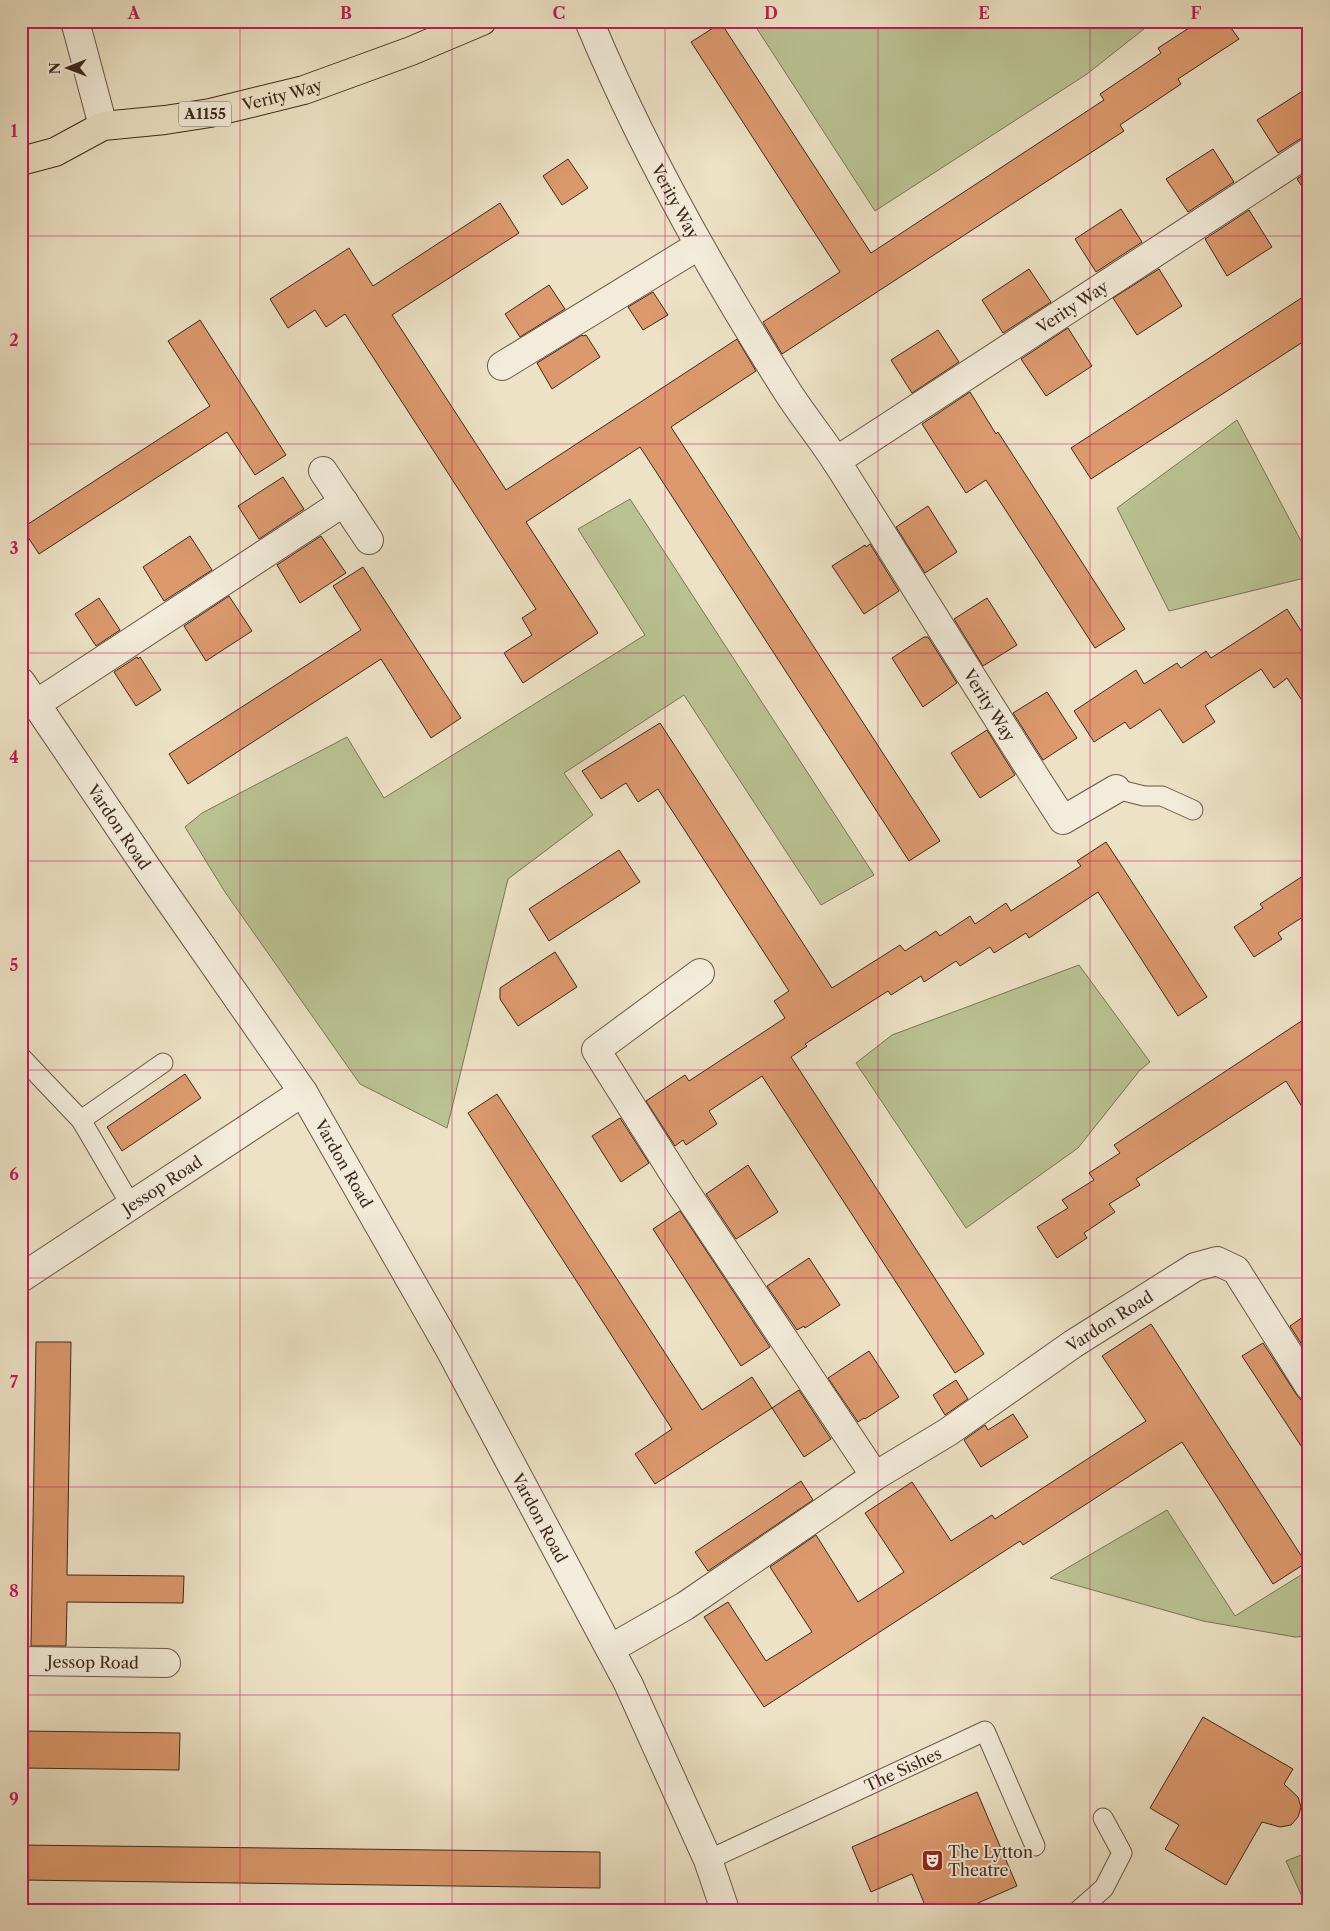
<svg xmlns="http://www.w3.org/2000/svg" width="1330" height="1931" font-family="'Libre Caslon Text',serif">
	<rect width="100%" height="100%" fill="#ede2c6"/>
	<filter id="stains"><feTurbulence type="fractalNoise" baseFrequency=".004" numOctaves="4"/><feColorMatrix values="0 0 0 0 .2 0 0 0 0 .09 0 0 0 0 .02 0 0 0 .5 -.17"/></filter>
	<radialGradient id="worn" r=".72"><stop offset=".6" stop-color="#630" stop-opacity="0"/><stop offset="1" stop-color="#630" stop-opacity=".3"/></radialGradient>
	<g fill="#bac293" stroke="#7c7558">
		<path d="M 752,21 L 1154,21 L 1087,74 L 875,211 Z"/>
		<path d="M 1237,420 L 1309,556 L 1309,577 L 1169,611 L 1117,508 Z"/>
		<path d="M 630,499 L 874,875 L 821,905 L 684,695 L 564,773 L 593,815 L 508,879 L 447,1128 L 360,1084 L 225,892 L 185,827 L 202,813 L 347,737 L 384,798 L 645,635 L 578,529 Z"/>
		<path d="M 1079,965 L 1150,1062 L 1140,1070 L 1078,1148 L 966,1228 L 856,1063 L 892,1035 Z"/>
		<path d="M 1167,1510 L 1235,1616 L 1309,1570 L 1309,1636 L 1295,1637 L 1203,1621 L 1050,1578 Z"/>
		<path d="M 1309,1852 L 1309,1910 L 1308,1910 L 1286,1861 Z"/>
	</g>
	<g fill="#dc996e" stroke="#3e281c">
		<path d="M 1200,21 L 1226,21 L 1239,39 L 1178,79 L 1181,84 L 1120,125 L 1124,131 L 782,354 L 763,322 L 840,272 L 691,42 L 721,23 L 871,253 L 1104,100 L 1100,94 L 1161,53 L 1158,48 Z"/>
		<path d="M 1309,87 L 1309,136 L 1300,139 L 1278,153 L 1257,120 Z"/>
		<path d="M 1213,149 L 1234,182 L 1188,212 L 1166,179 Z"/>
		<path d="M 568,159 L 588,188 L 562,205 L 543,176 Z"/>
		<path d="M 1309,171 L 1309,197 L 1297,179 Z"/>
		<path d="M 500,203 L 519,233 L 392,315 L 506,490 L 737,339 L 756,371 L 671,427 L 940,841 L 909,861 L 640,447 L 526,522 L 598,633 L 523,683 L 504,653 L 532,635 L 522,618 L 536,609 L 345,314 L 326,327 L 315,310 L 288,328 L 270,299 L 349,248 L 373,286 Z"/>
		<path d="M 1121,209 L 1142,242 L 1096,272 L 1075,239 Z"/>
		<path d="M 1249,210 L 1272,247 L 1227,276 L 1205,239 Z"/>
		<path d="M 1029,269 L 1051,302 L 1003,333 L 982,300 Z"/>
		<path d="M 1159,269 L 1182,306 L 1137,335 L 1113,298 Z"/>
		<path d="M 549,285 L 565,309 L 520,337 L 505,314 Z"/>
		<path d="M 653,292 L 668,315 L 643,330 L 628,307 Z"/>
		<path d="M 1309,293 L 1309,338 L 1091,479 L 1071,448 Z"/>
		<path d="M 200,320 L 286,455 L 255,475 L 227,432 L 39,554 L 22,528 L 210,406 L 168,341 Z"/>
		<path d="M 1068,328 L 1092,366 L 1046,396 L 1021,359 Z"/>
		<path d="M 938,330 L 959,362 L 912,393 L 891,360 Z"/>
		<path d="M 582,335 L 583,336 L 586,335 L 600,357 L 552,389 L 537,363 Z"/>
		<path d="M 970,392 L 996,434 L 998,432 L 1125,629 L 1095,648 L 986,480 L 966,493 L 922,424 Z"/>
		<path d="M 283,477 L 304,509 L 259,539 L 238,506 Z"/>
		<path d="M 928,506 L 957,552 L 925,573 L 896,527 Z"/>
		<path d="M 190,536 L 212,570 L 164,601 L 143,567 Z"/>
		<path d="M 321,536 L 346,573 L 300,603 L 277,565 Z"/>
		<path d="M 870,544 L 899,591 L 864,614 L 832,566 L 865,545 L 866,547 Z"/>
		<path d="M 363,567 L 461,718 L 431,738 L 381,659 L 188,784 L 169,754 L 361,630 L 333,586 Z"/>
		<path d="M 229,596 L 252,631 L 206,661 L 184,626 Z"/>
		<path d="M 99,598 L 120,630 L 96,646 L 75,614 Z"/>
		<path d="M 987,598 L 1017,645 L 983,666 L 954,619 Z"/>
		<path d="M 1287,609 L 1309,643 L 1309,711 L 1287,678 L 1274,688 L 1261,669 L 1205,706 L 1215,722 L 1183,743 L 1160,709 L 1130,729 L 1125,722 L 1094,742 L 1074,711 L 1136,670 L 1144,684 L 1177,663 L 1181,668 L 1206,651 L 1211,658 Z"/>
		<path d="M 924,637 L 928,637 L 957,683 L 923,707 L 892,658 Z"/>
		<path d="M 137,657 L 138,659 L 140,657 L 161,690 L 136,706 L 114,672 Z"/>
		<path d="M 1047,692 L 1077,738 L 1043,760 L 1013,713 Z"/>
		<path d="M 660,723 L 832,988 L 900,945 L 905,951 L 936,931 L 940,936 L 970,916 L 975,924 L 1006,903 L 1011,911 L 1081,866 L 1077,861 L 1106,842 L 1207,997 L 1178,1016 L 1098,892 L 1029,938 L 1026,933 L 994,953 L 990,947 L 960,966 L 956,961 L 924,982 L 921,976 L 891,995 L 888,991 L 805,1044 L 807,1046 L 791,1057 L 984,1354 L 955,1373 L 762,1076 L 709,1111 L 717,1124 L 686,1145 L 683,1140 L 675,1146 L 646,1101 L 685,1075 L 689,1081 L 785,1018 L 774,1001 L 789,991 L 658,789 L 638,802 L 626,783 L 601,799 L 582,771 Z"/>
		<path d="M 987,730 L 1015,775 L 980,798 L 951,753 Z"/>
		<path d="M 619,850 L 640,882 L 549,941 L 529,909 Z"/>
		<path d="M 1309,872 L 1309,913 L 1278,933 L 1282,939 L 1254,957 L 1234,927 L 1263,908 L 1260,904 Z"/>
		<path d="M 555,952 L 577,987 L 518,1026 L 500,999 L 500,988 Z"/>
		<path d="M 1309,1016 L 1309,1118 L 1286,1081 L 1136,1179 L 1140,1185 L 1109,1204 L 1115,1212 L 1084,1233 L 1087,1238 L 1057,1258 L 1037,1227 L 1068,1208 L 1062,1200 L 1094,1180 L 1089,1173 L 1120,1153 L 1114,1145 Z"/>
		<path d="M 185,1074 L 201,1098 L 122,1151 L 107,1127 Z"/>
		<path d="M 497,1094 L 702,1410 L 752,1377 L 772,1408 L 655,1484 L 635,1454 L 672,1429 L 468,1113 Z"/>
		<path d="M 620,1118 L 649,1163 L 621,1182 L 592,1136 Z"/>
		<path d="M 748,1165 L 778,1212 L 736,1239 L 706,1194 Z"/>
		<path d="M 680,1211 L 770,1347 L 741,1366 L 653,1229 Z"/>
		<path d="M 809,1258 L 840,1305 L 805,1328 L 804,1326 L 797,1330 L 767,1286 Z"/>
		<path d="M 1309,1313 L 1309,1356 L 1290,1326 Z"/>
		<path d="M 1151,1324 L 1306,1563 L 1273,1584 L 1182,1442 L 1023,1545 L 1020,1541 L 764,1707 L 704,1617 L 728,1602 L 766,1661 L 812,1632 L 770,1567 L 816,1535 L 858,1602 L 904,1572 L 865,1513 L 912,1482 L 951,1541 L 992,1515 L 995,1519 L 1146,1421 L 1102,1356 Z"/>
		<path d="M 36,1342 L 71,1342 L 67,1575 L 184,1576 L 183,1603 L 67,1602 L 66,1646 L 31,1646 Z"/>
		<path d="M 1263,1343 L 1296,1394 L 1301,1400 L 1309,1401 L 1309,1458 L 1242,1356 Z"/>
		<path d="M 869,1351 L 899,1397 L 865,1419 L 864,1418 L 858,1422 L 828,1378 Z"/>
		<path d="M 956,1380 L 968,1399 L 945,1415 L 933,1395 Z"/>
		<path d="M 799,1390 L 831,1439 L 804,1457 L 772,1408 Z"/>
		<path d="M 1013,1414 L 1028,1437 L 981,1467 L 964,1440 L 985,1425 L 988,1430 Z"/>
		<path d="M 801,1481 L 813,1500 L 708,1571 L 695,1552 Z"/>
		<path d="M 1203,1717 L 1293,1769 L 1284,1784 L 1298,1797 L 1301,1807 L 1298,1817 L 1291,1825 L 1280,1827 L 1262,1822 L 1226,1885 L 1165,1849 L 1179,1825 L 1150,1808 Z"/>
		<path d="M 21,1731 L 180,1733 L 179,1770 L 21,1768 Z"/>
		<path d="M 977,1792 L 1017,1886 L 962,1910 L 927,1910 L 912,1874 L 871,1892 L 852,1847 Z"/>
		<path d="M 21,1845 L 600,1852 L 600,1888 L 21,1880 Z"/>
	</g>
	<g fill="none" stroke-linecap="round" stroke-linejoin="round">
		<defs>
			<g id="service">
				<path d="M 1116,789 L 1144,796 L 1162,796 L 1193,810"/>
				<path d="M 21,1057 L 81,1120 L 132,1207"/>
				<path d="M 81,1120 L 163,1063"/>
				<path id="s1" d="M 708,1860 L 985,1731 L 1035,1846"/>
				<path d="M 1079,1910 L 1104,1888 L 1122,1853 L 1103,1818"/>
			</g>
			<g id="minor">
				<path d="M 75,21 L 103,126"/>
				<path id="s2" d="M 589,21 C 643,151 712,273 787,391 C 803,416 822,439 838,464 C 913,582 986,702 1063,820 L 1116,789"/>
				<path d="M 502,366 L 698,246"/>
				<path id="s3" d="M 836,461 L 1309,152"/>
				<path d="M 323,471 L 369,540"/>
				<path d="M 36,704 L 344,502"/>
				<path d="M 700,973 L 596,1050 L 681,1185 L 875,1476"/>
				<path id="s4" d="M 21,1278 L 303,1092"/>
				<path id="s5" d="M 610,1649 L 685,1606 L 875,1476 L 948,1432 L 1073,1344 L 1195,1267 L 1217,1261 L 1236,1270 L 1309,1386"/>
				<path id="s6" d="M 21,1661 L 166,1663"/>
			</g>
			<g id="tertiary">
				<path id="s7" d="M 21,682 L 149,871 L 303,1092 L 448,1346 L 628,1683 L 708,1860 L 725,1910"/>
			</g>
			<g id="primary">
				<path id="s8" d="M 21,161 L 55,152 L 103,126 L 165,120 L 210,113 L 304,90 L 411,51 L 482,21"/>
			</g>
		</defs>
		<use href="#service" stroke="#6a5646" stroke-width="21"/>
		<use href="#minor" stroke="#6a5646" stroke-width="30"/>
		<use href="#tertiary" stroke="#6a5646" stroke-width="30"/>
		<use href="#primary" stroke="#3e281c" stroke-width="30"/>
		<use href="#service" stroke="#f3ecda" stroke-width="19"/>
		<use href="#minor" stroke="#f3ecda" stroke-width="28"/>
		<use href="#tertiary" stroke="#f3ecda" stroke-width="28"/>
		<use href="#primary" stroke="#ede2c6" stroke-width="28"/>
	</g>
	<path fill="none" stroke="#c2185b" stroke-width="1" stroke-opacity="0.55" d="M 240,21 L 240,1910M 452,21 L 452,1910M 665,21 L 665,1910M 878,21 L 878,1910M 1090,21 L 1090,1910M 21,236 L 1309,236M 21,444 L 1309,444M 21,653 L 1309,653M 21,861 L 1309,861M 21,1070 L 1309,1070M 21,1278 L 1309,1278M 21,1487 L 1309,1487M 21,1695 L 1309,1695"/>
	<defs>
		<symbol id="theatre-square" viewBox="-11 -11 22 22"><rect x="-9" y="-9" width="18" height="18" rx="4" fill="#8f2418" stroke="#f3ecda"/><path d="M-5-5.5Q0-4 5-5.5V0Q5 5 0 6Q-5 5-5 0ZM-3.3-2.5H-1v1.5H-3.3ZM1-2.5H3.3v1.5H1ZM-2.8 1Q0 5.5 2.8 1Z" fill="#fff"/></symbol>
	</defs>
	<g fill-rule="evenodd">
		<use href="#theatre-square" x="920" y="1848" width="25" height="25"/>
	</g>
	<g text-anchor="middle" stroke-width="4" stroke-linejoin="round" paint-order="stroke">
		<rect fill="#f3ecda" stroke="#746355" stroke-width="1" x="179" y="101.5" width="52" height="25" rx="4"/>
		<g font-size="15" font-weight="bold" fill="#3e281c">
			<text x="205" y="119">A1155</text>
		</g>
		<g font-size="16" fill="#3e281c" stroke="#f3ecda">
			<text dy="6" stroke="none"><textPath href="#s8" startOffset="272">Verity Way</textPath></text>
			<text dy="6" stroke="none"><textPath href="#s2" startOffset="200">Verity Way</textPath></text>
			<text dy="6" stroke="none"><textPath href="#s3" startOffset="282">Verity Way</textPath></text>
			<text dy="6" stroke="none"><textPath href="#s2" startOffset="794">Verity Way</textPath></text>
			<text dy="6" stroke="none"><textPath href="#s7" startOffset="175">Vardon Road</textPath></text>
			<text dy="6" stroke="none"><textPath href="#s7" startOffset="580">Vardon Road</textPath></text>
			<text dy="6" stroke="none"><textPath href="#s4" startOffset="169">Jessop Road</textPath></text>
			<text dy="6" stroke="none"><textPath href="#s5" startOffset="598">Vardon Road</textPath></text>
			<text dy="6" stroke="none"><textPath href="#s7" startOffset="985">Vardon Road</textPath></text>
			<text dy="6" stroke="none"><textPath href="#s6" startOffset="72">Jessop Road</textPath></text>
			<text dy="6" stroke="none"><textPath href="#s1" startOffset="215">The Sishes</textPath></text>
		</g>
		<g font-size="16" fill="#3e281c" stroke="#f3ecda" text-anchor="start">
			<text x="948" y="1858">The Lytton<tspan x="948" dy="18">Theatre</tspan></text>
		</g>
	</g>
	<rect width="1330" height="1931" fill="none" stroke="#ede2c6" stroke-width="55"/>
	<g transform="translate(68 68) rotate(269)" stroke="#f3ecda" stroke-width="4" paint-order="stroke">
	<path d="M0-4L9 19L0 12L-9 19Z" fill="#3e281c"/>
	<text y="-8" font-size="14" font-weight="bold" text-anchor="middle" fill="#3e281c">N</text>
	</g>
	<rect x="28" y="28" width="1274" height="1876" fill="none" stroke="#c2185b" stroke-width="2"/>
	<g font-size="16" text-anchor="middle" font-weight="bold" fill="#c2185b">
		<text x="134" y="19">A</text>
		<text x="346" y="19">B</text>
		<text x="559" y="19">C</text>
		<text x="771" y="19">D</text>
		<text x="984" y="19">E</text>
		<text x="1196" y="19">F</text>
		<text x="14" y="137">1</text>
		<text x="14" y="346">2</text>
		<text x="14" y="554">3</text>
		<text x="14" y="763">4</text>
		<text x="14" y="971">5</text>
		<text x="14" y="1180">6</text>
		<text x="14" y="1388">7</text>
		<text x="14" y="1597">8</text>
		<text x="14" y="1805">9</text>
	</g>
	<rect width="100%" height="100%" filter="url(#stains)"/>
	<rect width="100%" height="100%" fill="url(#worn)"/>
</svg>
